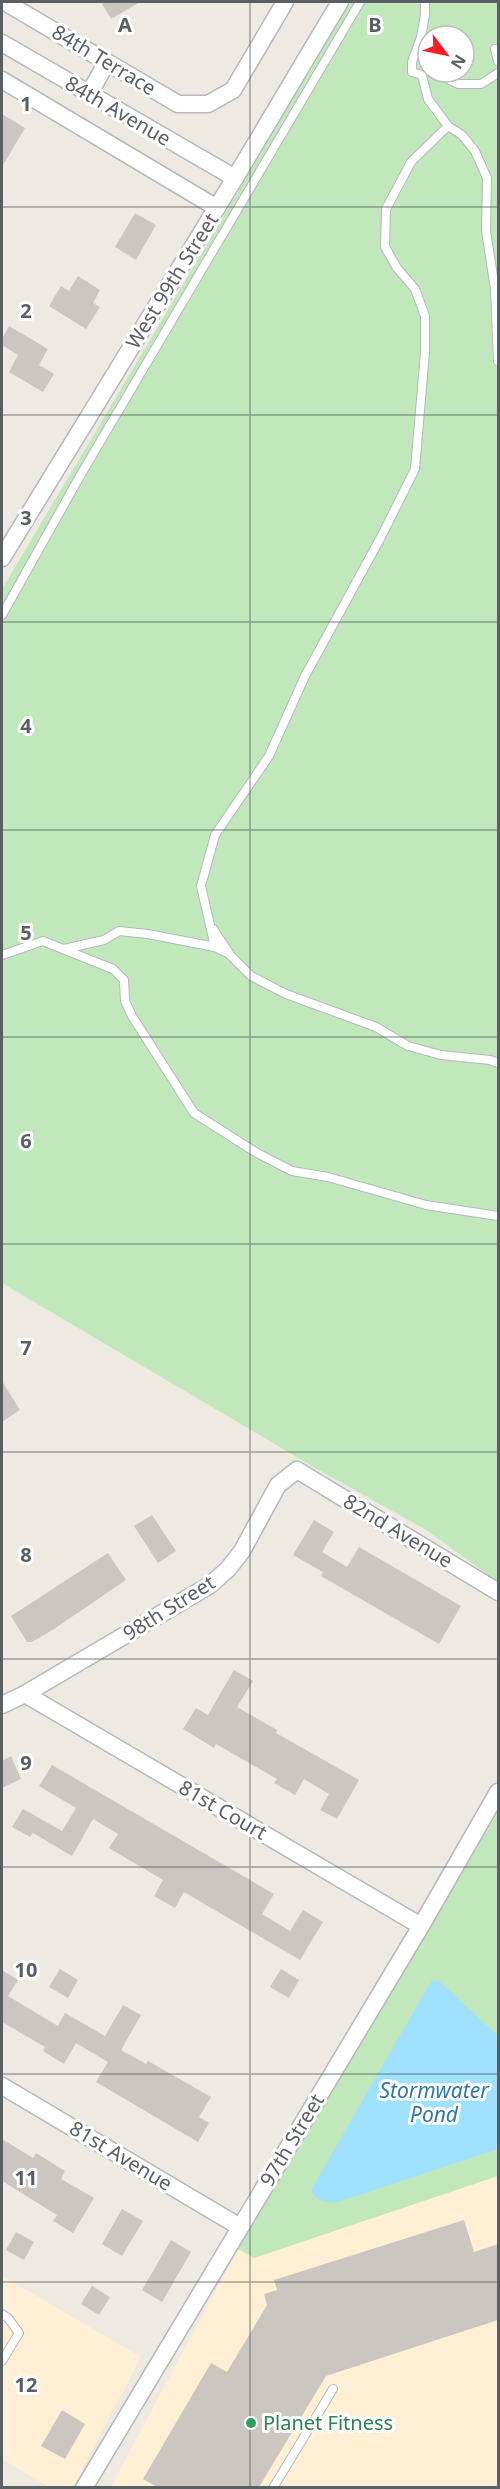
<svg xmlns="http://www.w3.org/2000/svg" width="500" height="2489" font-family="'Noto Sans',sans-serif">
	<rect width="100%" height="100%" fill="#eeeae1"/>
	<g fill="#fff0d5">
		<path d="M 498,2176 L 498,2487 L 110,2488 L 238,2249 L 254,2258 Z"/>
		<path d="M 2,2276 L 141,2357 L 73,2487 L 49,2487 L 2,2459 Z"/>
	</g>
	<g fill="#c1e8bb" fill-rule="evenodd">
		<path d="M 351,2 L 498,2 L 498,1582 L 428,1531 L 317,1469 L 2,1283 L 2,589 ZM 428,36 L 464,36 L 464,72 L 428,72 Z"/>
		<path d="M 498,1812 L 498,2176 L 254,2258 L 238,2249 Z"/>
	</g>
	<path fill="#a0e1ff" d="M 432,1980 L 439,1981 L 498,2036 L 498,2149 L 335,2203 C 325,2202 315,2201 311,2190 Z"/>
	<g fill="#cbc7c0">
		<path d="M 101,2 L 140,2 L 111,19 Z"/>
		<path d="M 2,114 L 25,128 L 2,167 Z"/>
		<path d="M 135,213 L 156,225 L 136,260 L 115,247 Z"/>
		<path d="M 78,276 L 100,290 L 93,303 L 100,307 L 86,329 L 49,306 L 61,286 L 69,291 Z"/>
		<path d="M 9,326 L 48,349 L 39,365 L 54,374 L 43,392 L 9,372 L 18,355 L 2,345 L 2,339 Z"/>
		<path d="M 2,1381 L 20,1410 L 2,1422 Z"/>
		<path d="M 152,1515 L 176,1551 L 158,1563 L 134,1526 Z"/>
		<path d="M 314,1520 L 334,1532 L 322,1552 L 347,1567 L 359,1547 L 461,1606 L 439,1644 L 321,1576 L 323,1572 L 293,1555 Z"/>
		<path d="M 108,1553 L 126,1580 L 54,1629 L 32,1642 L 27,1642 L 11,1616 Z"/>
		<path d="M 234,1670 L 253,1681 L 237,1707 L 277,1730 L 276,1733 L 359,1780 L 337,1819 L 320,1810 L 329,1794 L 304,1779 L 295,1795 L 274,1783 L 277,1779 L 216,1744 L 214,1748 L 183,1729 L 196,1708 L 208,1715 Z"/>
		<path d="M 11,1756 L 21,1779 L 2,1788 L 2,1761 Z"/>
		<path d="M 52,1765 L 274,1894 L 262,1914 L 290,1931 L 303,1910 L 323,1922 L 300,1960 L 184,1892 L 175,1908 L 154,1896 L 163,1880 L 109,1848 L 118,1834 L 93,1819 L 72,1856 L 33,1833 L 30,1837 L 12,1827 L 23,1809 L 62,1831 L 76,1808 L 39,1786 Z"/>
		<path d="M 60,1969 L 78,1980 L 68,1998 L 49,1987 Z"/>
		<path d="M 281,1969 L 299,1980 L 289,1998 L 270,1987 Z"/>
		<path d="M 2,1970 L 18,1980 L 8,1996 L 58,2026 L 65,2013 L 105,2036 L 123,2005 L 141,2015 L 121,2050 L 146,2064 L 148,2061 L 211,2097 L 199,2117 L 209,2123 L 198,2142 L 96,2082 L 108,2062 L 76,2043 L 64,2064 L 43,2051 L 45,2047 L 2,2022 Z"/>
		<path d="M 2,2139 L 33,2158 L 36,2153 L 65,2171 L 61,2179 L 94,2198 L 73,2233 L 53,2221 L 57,2215 L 2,2181 Z"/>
		<path d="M 122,2209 L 143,2221 L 122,2256 L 102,2244 Z"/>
		<path d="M 464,2220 L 474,2252 L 498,2244 L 498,2320 L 326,2376 L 259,2487 L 157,2487 L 143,2479 L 211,2363 L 227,2372 L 267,2305 L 264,2294 L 277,2290 L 274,2280 Z"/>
		<path d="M 16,2232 L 34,2242 L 24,2260 L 6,2250 Z"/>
		<path d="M 171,2240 L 191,2252 L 162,2302 L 142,2290 Z"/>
		<path d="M 92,2286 L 110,2297 L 99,2315 L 81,2304 Z"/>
		<path d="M 62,2410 L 85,2424 L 65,2459 L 41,2446 Z"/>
	</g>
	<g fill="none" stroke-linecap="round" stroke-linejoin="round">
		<defs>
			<g id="lane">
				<path d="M 421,37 L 425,15 L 425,2"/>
				<path d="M 495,49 L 498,61"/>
				<path d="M 433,72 L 458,84 L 481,84 L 498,73"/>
				<path d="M 448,126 L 462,135 L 475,151 L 487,178 L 486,231 L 495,289 L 498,361"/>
				<path d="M 2,615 L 80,476 L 360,2"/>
				<path d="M 213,929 L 229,953"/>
				<path d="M 215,947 L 201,886 L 215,835 L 269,756 L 305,676 L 381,537 L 415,469 L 425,352 L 425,316 L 415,289 L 397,268 L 385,247 L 386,209 L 411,162 L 448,126 L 428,99 L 422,75 L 412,72 L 412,62 L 421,37 L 423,51 L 428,62"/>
				<path d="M 64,949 L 104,940 L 119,931 L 148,934 L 215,947 L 228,953 L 251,976 L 286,994 L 376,1027 L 408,1046 L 441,1055 L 490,1060 L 498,1063"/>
				<path d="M 2,955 L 43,941 L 113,969 L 124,980 L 125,1001 L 132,1016 L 194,1113 L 257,1153 L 292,1171 L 328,1177 L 426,1205 L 498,1216"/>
				<path d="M 2,2314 L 8,2318 L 19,2333 L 2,2361"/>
				<path d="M 273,2488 L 333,2389"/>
			</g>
			<g id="street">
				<path d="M 5,2 L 178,104 L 208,104 L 233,90 L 285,2"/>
				<path d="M 2,43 L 235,178"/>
				<path d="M 2,80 L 217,208"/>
				<path d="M 89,94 L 107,62"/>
				<path d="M 2,558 L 235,178 L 340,2"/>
				<path d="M 25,1694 L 421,1926"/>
				<path d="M 2,1705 L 25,1694 L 210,1585 L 228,1569 L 242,1551 L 278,1485 L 297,1470 L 498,1592"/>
				<path d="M 2,2086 L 240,2227"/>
				<path d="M 84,2488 L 421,1926 L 498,1792"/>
			</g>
		</defs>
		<use href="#lane" stroke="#b4b9bd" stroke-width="10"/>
		<use href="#street" stroke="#b4b9bd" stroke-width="19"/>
		<use href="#lane" stroke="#fff" stroke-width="8"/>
		<use href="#street" stroke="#fff" stroke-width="16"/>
	</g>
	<path fill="none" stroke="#5a5f64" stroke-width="1.5" stroke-opacity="0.55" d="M 250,2 L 250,2488M 2,207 L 498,207M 2,415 L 498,415M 2,622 L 498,622M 2,830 L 498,830M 2,1037 L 498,1037M 2,1244 L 498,1244M 2,1452 L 498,1452M 2,1659 L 498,1659M 2,1867 L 498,1867M 2,2074 L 498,2074M 2,2282 L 498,2282"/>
	<circle fill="#2e9e5b" stroke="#fff" stroke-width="2" cx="251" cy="2423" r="6"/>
	<g text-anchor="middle" stroke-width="6" stroke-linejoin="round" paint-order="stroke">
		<g font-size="20" fill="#5a5f64" stroke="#fff">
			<text transform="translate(104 60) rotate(31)" y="7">84th Terrace</text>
			<text transform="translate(118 111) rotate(30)" y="7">84th Avenue</text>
			<text transform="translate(172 281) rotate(-58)" y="7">West 99th Street</text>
			<text transform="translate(398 1531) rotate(31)" y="7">82nd Avenue</text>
			<text transform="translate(169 1608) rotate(-32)" y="7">98th Street</text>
			<text transform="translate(223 1810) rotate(30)" y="7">81st Court</text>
			<text transform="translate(292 2140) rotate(-59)" y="7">97th Street</text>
			<text transform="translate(121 2156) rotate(31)" y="7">81st Avenue</text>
		</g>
		<g font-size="20" fill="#27864d" stroke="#fff" text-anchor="start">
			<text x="263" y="2430">Planet Fitness</text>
		</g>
		<g font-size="21" font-style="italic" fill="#3278a7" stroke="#fff">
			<text x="434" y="2098">Stormwater<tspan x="434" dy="24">Pond</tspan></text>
		</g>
	</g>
	<g font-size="20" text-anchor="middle" font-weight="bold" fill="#5a5f64" stroke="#fff" stroke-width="6" stroke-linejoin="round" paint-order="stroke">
		<text x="125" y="32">A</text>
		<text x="375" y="32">B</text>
		<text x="26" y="111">1</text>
		<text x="26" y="318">2</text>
		<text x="26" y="525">3</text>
		<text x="26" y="733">4</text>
		<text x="26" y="940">5</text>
		<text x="26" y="1148">6</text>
		<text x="26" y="1355">7</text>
		<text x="26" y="1562">8</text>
		<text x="26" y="1770">9</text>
		<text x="26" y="1977">10</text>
		<text x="26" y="2185">11</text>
		<text x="26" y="2392">12</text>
	</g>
	<rect width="500" height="2489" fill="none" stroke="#5a5f64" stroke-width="6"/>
	<g transform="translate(446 54) rotate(122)"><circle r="28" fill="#ffffff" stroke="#bdbfc1" stroke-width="1.5"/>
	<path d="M0-4.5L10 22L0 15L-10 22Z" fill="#f61f27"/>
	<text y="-9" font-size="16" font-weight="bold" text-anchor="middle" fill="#5a5f64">N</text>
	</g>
</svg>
